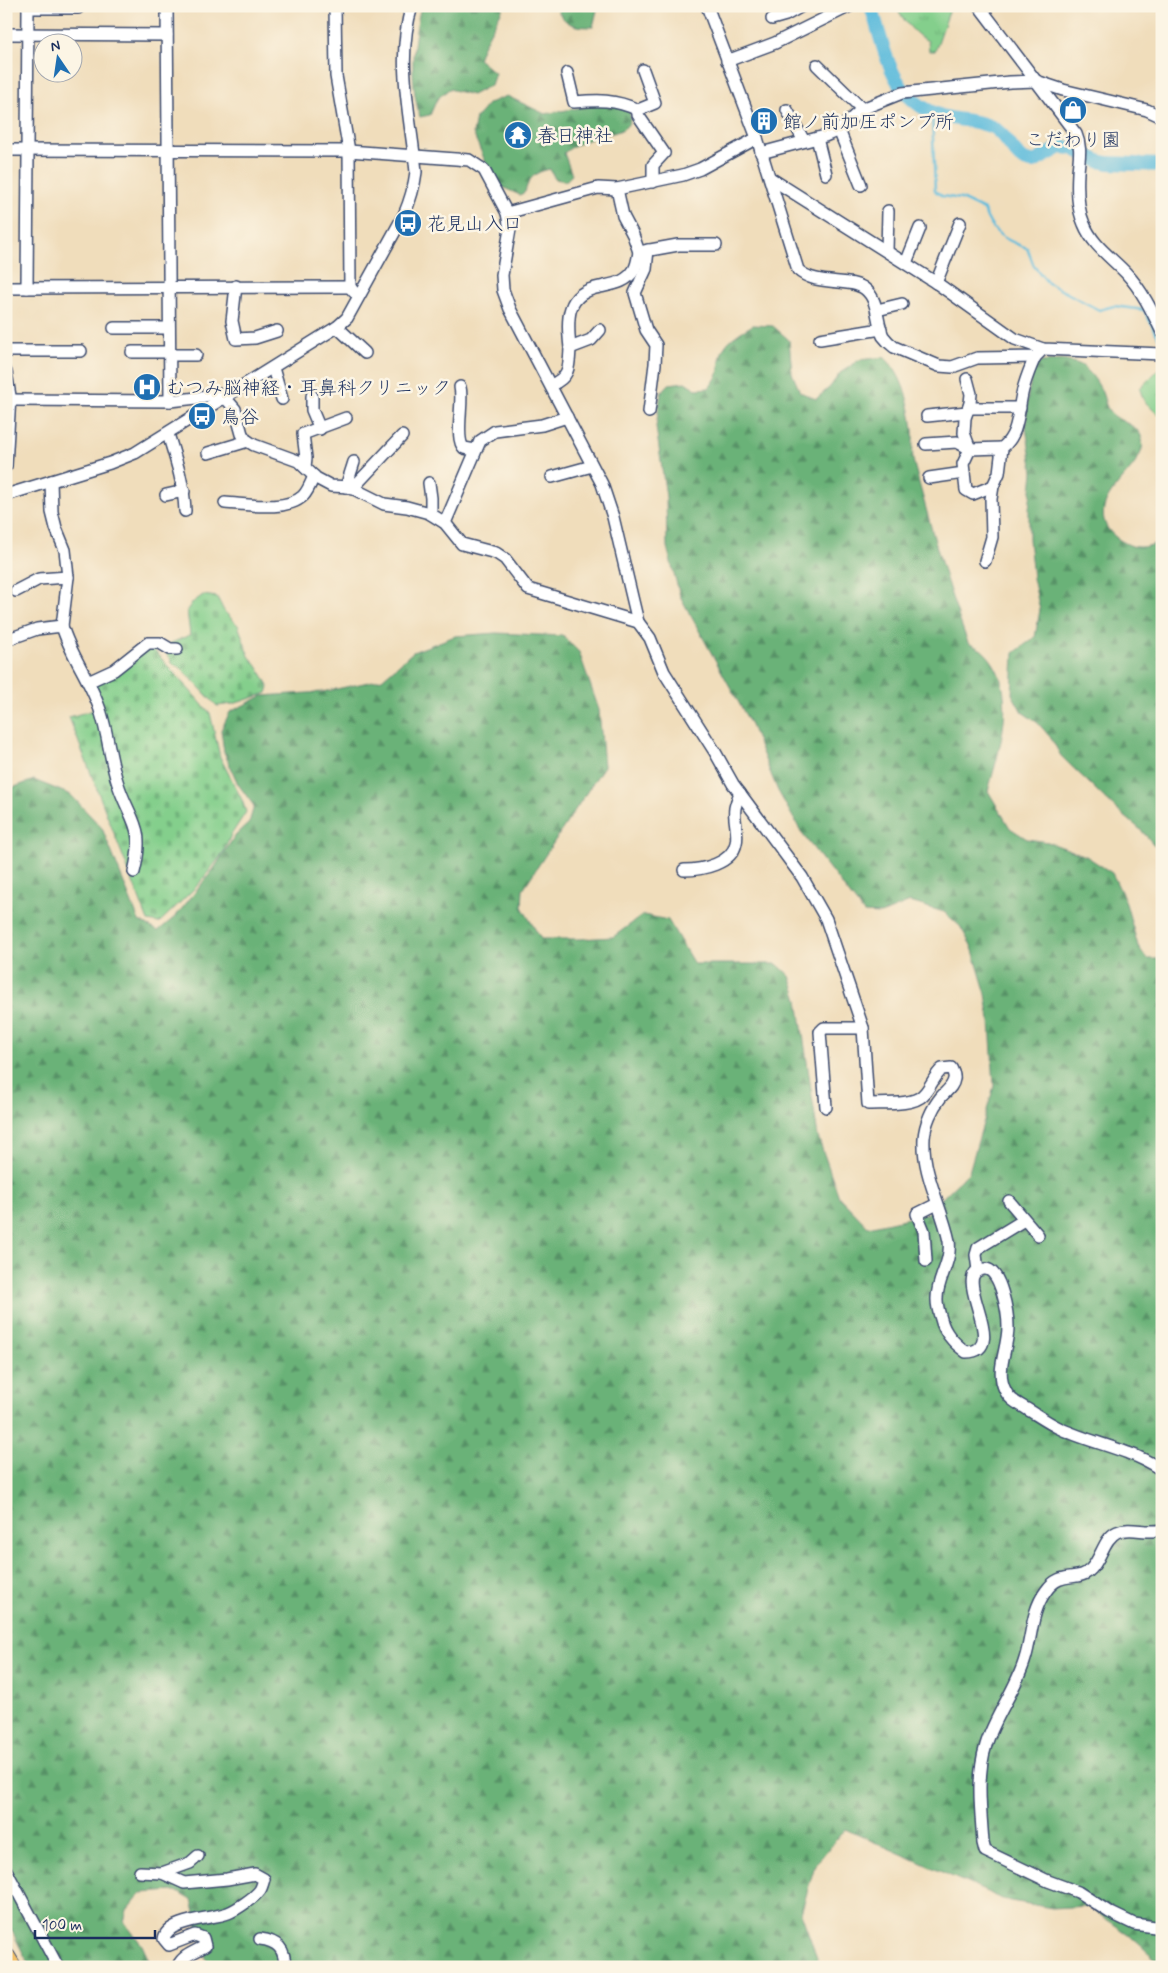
<svg xmlns="http://www.w3.org/2000/svg" width="1168" height="1973" font-family="Mynerve,'Klee One',sans-serif">
	<defs>
		<pattern id="forest-firs" width="22" height="20" patternUnits="userSpaceOnUse" patternTransform="scale(1.25)"><rect width="22" height="20" fill="#6bb278"/><path d="M5 1l3.5 6h-7zM16 11l3.5 6h-7z" fill="#579166"/></pattern>
		<pattern id="cemetery-stones" width="16" height="16" patternUnits="userSpaceOnUse" patternTransform="scale(1.25)"><rect width="16" height="16" fill="#84cf8c"/><path d="M2 7V4a2 2 0 0 1 4 0v3zM10 15v-3a2 2 0 0 1 4 0v3z" fill="#71b27b"/></pattern>
		<pattern id="park-tufts" width="24" height="20" patternUnits="userSpaceOnUse" patternTransform="scale(1.25)"><rect width="24" height="20" fill="#84cf8c"/><path d="M3 7l-1-3M5 7V3M7 7l1-3M15 17l-1-3M17 17v-4M19 17l1-3" fill="none" stroke="#71b27b"/></pattern>
	</defs>
	<rect width="100%" height="100%" fill="#fcf5e5"/>
	<filter id="ink" filterUnits="userSpaceOnUse"><feTurbulence type="fractalNoise" baseFrequency=".02" numOctaves="2"/><feDisplacementMap in="SourceGraphic" scale="10" xChannelSelector="R" yChannelSelector="G"/><feConvolveMatrix kernelMatrix="1 2 1 2 8 2 1 2 1" color-interpolation-filters="sRGB"/></filter>
	<filter id="wash" filterUnits="userSpaceOnUse"><feTurbulence type="fractalNoise" baseFrequency=".0096" numOctaves="4" result="noise"/><feDisplacementMap in="SourceGraphic" scale="20" xChannelSelector="R" yChannelSelector="G"/><feGaussianBlur stdDeviation="1.12" result="paint"/><feColorMatrix in="noise" values="0 0 0 0 0 0 0 0 0 0 0 0 0 0 0 0 0 1.4 0 .05"/><feComposite in="paint" operator="in"/></filter>
	<g filter="url(#wash)">
		<rect width="100%" height="100%" fill="#f0ddbb"/>
		<g fill="url(#forest-firs)" stroke="#43706b">
			<path d="M 421,6 L 504,6 C 496,24 484,40 478,59 L 495,73 L 491,85 L 472,95 L 449,89 L 437,99 L 430,115 L 420,117 C 409,80 412,43 421,6 Z"/>
			<path d="M 556,6 L 598,6 L 593,27 C 575,27 563,25 556,6 Z"/>
			<path d="M 507,96 L 545,114 L 610,102 L 629,108 C 629,111 631,117 630,120 C 626,134 606,133 596,137 C 585,141 573,145 564,153 L 572,175 L 566,181 L 555,179 L 550,169 C 535,172 529,177 525,192 L 520,195 L 502,187 L 486,163 L 473,133 L 476,118 L 489,103 Z"/>
			<path d="M 753,325 L 773,326 L 789,340 L 792,373 L 800,392 L 816,399 L 830,387 L 840,373 L 859,360 L 884,357 C 903,374 910,404 913,430 C 914,441 911,453 914,464 C 930,524 946,585 968,643 C 973,646 981,648 985,653 C 1020,689 1000,748 988,791 L 1010,828 L 1027,839 L 1048,842 L 1086,856 L 1112,873 L 1125,900 L 1138,946 L 1147,959 L 1162,959 L 1162,1965 L 1128,1934 L 1087,1906 L 1052,1908 L 1005,1900 L 845,1829 L 815,1865 L 801,1913 L 819,1963 L 822,1967 L 210,1967 L 206,1959 L 192,1900 L 176,1891 L 141,1893 L 127,1910 L 124,1922 L 142,1945 L 152,1967 L 33,1967 L 25,1957 L 6,1919 L 6,790 L 34,780 L 71,795 L 102,828 L 139,921 L 158,931 L 176,916 L 213,870 L 234,837 L 249,823 L 254,806 L 238,784 L 224,752 L 221,730 L 230,712 L 262,696 L 323,692 L 382,679 L 413,652 L 455,636 L 496,633 L 563,636 L 579,652 L 599,710 L 604,766 L 523,889 L 522,907 L 541,939 L 580,939 L 613,937 L 643,915 L 668,920 L 694,964 L 777,964 L 790,976 L 798,1000 L 818,1137 L 839,1197 L 868,1227 L 926,1214 L 969,1172 L 994,1086 L 990,1021 L 986,994 L 972,947 L 960,926 L 944,912 L 910,902 L 881,914 L 864,913 L 803,835 L 778,791 L 750,723 L 680,596 L 667,547 L 666,497 L 656,427 L 661,393 L 669,384 L 685,382 L 696,389 L 709,388 C 722,371 717,374 721,355 C 725,340 741,332 753,325 Z"/>
			<path d="M 1063,360 C 1068,362 1076,362 1081,365 C 1090,371 1100,385 1103,395 C 1105,401 1106,408 1111,413 C 1120,423 1139,424 1142,439 C 1149,469 1086,495 1108,529 C 1115,538 1122,542 1132,546 C 1141,549 1154,545 1162,541 L 1162,854 L 1141,830 L 1116,809 L 1061,756 L 1051,738 L 1038,723 L 1022,712 L 1012,694 L 1014,653 L 1035,637 L 1040,610 L 1033,578 L 1029,539 L 1029,509 L 1033,472 L 1026,428 L 1028,394 L 1034,368 L 1041,362 Z"/>
		</g>
		<g fill="url(#cemetery-stones)" stroke="#507f75">
			<path d="M 203,595 L 217,597 L 224,611 L 238,625 L 249,656 L 257,666 L 269,687 L 267,693 L 233,704 L 217,706 L 181,668 L 173,664 L 164,649 L 171,643 L 190,635 L 187,610 L 192,603 Z"/>
			<path d="M 151,647 L 210,713 L 220,757 L 242,800 L 246,812 L 231,835 L 223,853 L 198,885 L 159,923 L 148,921 L 69,717 L 101,708 L 92,684 Z"/>
		</g>
		<g fill="url(#park-tufts)" stroke="#507f75">
			<path d="M 895,6 L 951,6 L 935,51 L 929,51 L 928,41 C 913,34 904,20 895,6 Z"/>
			<path d="M 1160,368 L 1162,368 L 1162,418 C 1152,408 1142,403 1140,388 Z"/>
		</g>
		<g fill="none" stroke-linecap="round" stroke-linejoin="round">
			<path stroke="#5ebcdc" stroke-width="2.5" d="M 932,112 L 935,191 L 942,196 L 961,199 L 984,210 C 991,233 1005,240 1027,248 L 1034,266 L 1048,283 L 1099,310 L 1114,306 L 1144,310 L 1162,344"/>
			<path stroke="#5ebcdc" stroke-width="14" d="M 871,6 C 885,49 890,98 939,115 C 956,121 975,119 992,127 C 1009,135 1014,163 1034,162 L 1061,147 L 1072,148 L 1098,161 L 1108,163 L 1162,165"/>
		</g>
	</g>
	<g filter="url(#ink)">
		<g fill="none" stroke-linecap="round" stroke-linejoin="round">
			<defs>
				<g id="minor">
					<path d="M 167,6 L 170,401"/>
					<path d="M 335,6 L 336,76 L 349,151 L 350,287 L 354,292"/>
					<path d="M 707,6 L 757,138 L 798,270 C 816,287 850,277 865,289 C 879,300 876,321 883,336 C 886,340 890,344 894,347 L 939,366 L 952,367 L 977,358 L 1035,357 L 1043,349"/>
					<path d="M 28,8 L 78,8"/>
					<path d="M 772,19 L 786,15 L 802,6"/>
					<path d="M 6,34 L 167,35"/>
					<path d="M 727,61 L 775,43 L 850,6"/>
					<path d="M 817,65 L 862,109 L 902,93 L 1010,82 L 1036,81 L 979,6"/>
					<path d="M 643,70 L 655,103 L 638,110 L 638,115 L 664,153 L 653,165 L 653,182"/>
					<path d="M 567,73 L 574,102 C 598,100 615,99 638,110"/>
					<path d="M 1036,81 L 1076,134 C 1082,148 1079,158 1078,172 C 1077,190 1077,208 1084,224 C 1093,246 1111,257 1126,273 C 1142,290 1152,311 1162,332"/>
					<path d="M 1036,81 L 1063,90 L 1147,110 L 1162,117"/>
					<path d="M 787,110 L 804,141"/>
					<path d="M 839,130 L 861,185"/>
					<path d="M 817,138 L 826,174"/>
					<path d="M 6,150 L 349,151 L 469,160 L 484,170 L 507,213 L 510,229 L 502,275 L 503,290 L 510,309 L 602,484 L 613,517 L 638,622"/>
					<path d="M 27,150 L 28,6"/>
					<path d="M 761,153 L 825,136 L 839,130 L 862,109"/>
					<path d="M 770,178 L 938,284 L 1015,339 L 1043,349 L 1162,354"/>
					<path d="M 617,189 L 623,216 L 633,235 L 639,252 L 678,245 L 716,245"/>
					<path d="M 507,213 L 598,188 L 617,189 L 683,175 L 700,169 L 757,138"/>
					<path d="M 648,250 L 646,269 L 635,293 L 646,330 L 656,345 L 655,364 L 649,412"/>
					<path d="M 887,251 L 888,211"/>
					<path d="M 906,263 L 920,228"/>
					<path d="M 936,283 L 960,223"/>
					<path d="M 236,286 L 232,321 L 236,339 L 255,338 L 277,331"/>
					<path d="M 6,288 L 350,287"/>
					<path d="M 27,288 L 28,150"/>
					<path d="M 877,310 L 902,304"/>
					<path d="M 337,327 L 365,353"/>
					<path d="M 114,328 L 169,328"/>
					<path d="M 820,339 L 881,329"/>
					<path d="M 570,348 C 567,319 565,293 600,287 C 613,284 626,283 634,270 C 637,265 638,258 639,252"/>
					<path d="M 6,351 L 81,351"/>
					<path d="M 132,352 L 170,352"/>
					<path d="M 170,355 L 196,355"/>
					<path d="M 273,368 L 282,399"/>
					<path d="M 6,372 L 10,396 L 6,466"/>
					<path d="M 967,379 L 971,394 L 970,403 L 965,418 L 964,433 L 970,449"/>
					<path d="M 551,385 C 570,377 569,367 570,348 L 591,340 L 600,330"/>
					<path d="M 460,387 C 464,402 454,439 464,448 L 475,450"/>
					<path d="M 312,396 L 312,410 L 320,429"/>
					<path d="M 10,400 L 170,401 L 197,398 L 217,393 L 222,394 L 235,409 L 242,434 L 246,440 L 254,445 L 298,461 L 316,478 L 331,486 L 350,487 L 384,504 L 407,507 L 429,513 L 445,523 L 462,544 L 496,553 L 505,559 L 528,589 L 638,622 L 650,638 L 664,672 L 715,752 L 733,784 L 802,877 L 826,919 L 863,1028 L 868,1104 C 882,1103 913,1106 923,1095 C 931,1087 934,1076 942,1069 L 951,1068 C 953,1072 955,1075 954,1079 C 953,1087 946,1091 941,1097 C 932,1108 925,1124 924,1138 C 922,1174 942,1207 949,1241 C 952,1263 936,1280 937,1300 C 937,1306 939,1313 941,1319 C 944,1332 955,1344 966,1352 C 1013,1351 947,1272 984,1269 C 1001,1267 1008,1315 1008,1327 C 1008,1349 995,1370 1005,1390 C 1009,1400 1019,1404 1027,1409 C 1037,1415 1047,1422 1057,1427 C 1079,1438 1105,1444 1128,1453 C 1140,1457 1151,1463 1162,1470"/>
					<path d="M 969,408 L 1020,408"/>
					<path d="M 927,416 L 967,412"/>
					<path d="M 168,434 C 176,460 184,484 185,511"/>
					<path d="M 926,444 L 957,442 L 970,449"/>
					<path d="M 208,453 L 248,441"/>
					<path d="M 305,467 L 306,458 L 303,434 L 346,418"/>
					<path d="M 552,477 L 592,466"/>
					<path d="M 929,478 L 964,473"/>
					<path d="M 51,481 L 52,512 L 56,528 L 65,550 L 68,577 L 62,626"/>
					<path d="M 429,483 L 431,498 L 431,514"/>
					<path d="M 993,486 L 973,494 L 966,490 L 963,464 L 970,449 L 1002,448"/>
					<path d="M 346,487 L 354,462"/>
					<path d="M 352,489 L 402,436"/>
					<path d="M 6,495 L 110,463 L 135,453 L 337,327 L 347,318 L 404,215 C 410,201 414,188 416,172 C 411,118 395,59 412,6"/>
					<path d="M 166,495 L 184,491"/>
					<path d="M 225,503 C 246,504 286,512 303,496 C 308,491 311,483 314,476"/>
					<path d="M 445,523 L 480,441 L 495,431 L 542,425 L 567,417"/>
					<path d="M 985,561 L 992,537 L 991,499 L 993,486 L 999,473 L 1002,448 C 1021,433 1017,408 1024,386 C 1027,376 1031,366 1035,357"/>
					<path d="M 16,591 L 39,579 L 68,577"/>
					<path d="M 6,640 L 37,629 L 62,626 C 71,657 92,682 101,713 C 108,735 110,759 117,781 C 129,821 146,824 134,872"/>
					<path d="M 88,682 L 114,670 L 148,643 L 160,643 L 170,649 L 177,649"/>
					<path d="M 684,870 C 702,870 732,864 736,843 C 739,832 733,820 735,808 C 736,803 738,798 740,793"/>
					<path d="M 826,1107 L 820,1032 L 824,1028 L 863,1028"/>
					<path d="M 1009,1201 L 1038,1235"/>
					<path d="M 926,1261 L 924,1231 L 917,1214 L 937,1204"/>
					<path d="M 978,1270 L 976,1255 L 978,1248 L 1024,1220"/>
					<path d="M 1162,1530 C 1147,1534 1130,1526 1117,1532 C 1104,1538 1101,1559 1091,1569 C 1078,1583 1061,1569 1046,1591 C 1031,1611 1032,1637 1025,1659 C 1016,1690 995,1715 986,1745 C 976,1776 981,1812 983,1843 L 985,1851 L 1048,1881 L 1078,1892 L 1109,1912 L 1134,1924 L 1162,1928"/>
					<path d="M 6,1870 L 58,1967"/>
					<path d="M 140,1872 L 162,1873 L 184,1883 L 227,1879 L 255,1874 L 264,1879 C 263,1882 262,1887 260,1890 C 255,1897 236,1910 228,1913 C 213,1919 167,1919 164,1939 L 169,1945 L 195,1935 L 203,1938 L 205,1946 C 195,1952 183,1955 178,1966"/>
					<path d="M 162,1873 L 190,1863 L 198,1856"/>
					<path d="M 260,1939 C 278,1941 285,1949 285,1967"/>
				</g>
				<path id="highway" d="M 6,1957 L 12,1967"/>
			</defs>
			<use href="#minor" stroke="#3b496c" stroke-width="14"/>
			<use href="#highway" stroke="#3b496c" stroke-width="20"/>
			<use href="#minor" stroke="#fff" stroke-width="11"/>
			<use href="#highway" stroke="#f4c26a" stroke-width="18"/>
		</g>
	</g>
	<defs>
		<symbol id="shop-disc" viewBox="-11 -11 22 22"><circle r="9.5" fill="#1f6fb2" stroke="#fcf5e5"/><path d="M-5-2.5h2.3a2.7 3.5 0 0 1 5.4 0H5L5.5 6h-11ZM-1.5-2.5h3a1.5 2.3 0 0 0-3 0Z" fill="#fff"/></symbol>
		<symbol id="building-disc" viewBox="-11 -11 22 22"><circle r="9.5" fill="#1f6fb2" stroke="#fcf5e5"/><path d="M-4-6H4V6H1V3H-1V6H-4ZM-2.5-4.3h1.7v1.8h-1.7ZM.8-4.3h1.7v1.8H.8ZM-2.5-1h1.7V.8h-1.7ZM.8-1h1.7V.8H.8Z" fill="#fff"/></symbol>
		<symbol id="temple-disc" viewBox="-11 -11 22 22"><circle r="9.5" fill="#1f6fb2" stroke="#fcf5e5"/><path d="M0-6L5-2H3V0L6.5 2.5H4V6H1.5V3h-3V6H-4V2.5H-6.5L-3 0V-2H-5Z" fill="#fff"/></symbol>
		<symbol id="bus-disc" viewBox="-11 -11 22 22"><circle r="9.5" fill="#1f6fb2" stroke="#fcf5e5"/><path d="M-5-6H5V4H4V6H2V4H-2V6H-4V4H-5ZM-3.5-4V0h7V-4ZM-3.5 1.2v1.5H-2V1.2ZM2 1.2v1.5H3.5V1.2Z" fill="#fff"/></symbol>
		<symbol id="hospital-disc" viewBox="-11 -11 22 22"><circle r="9.5" fill="#1f6fb2" stroke="#fcf5e5"/><path d="M-5-5h3v3.5h4V-5h3V5h-3V1.5h-4V5h-3Z" fill="#fff"/></symbol>
	</defs>
	<g fill-rule="evenodd">
		<use href="#shop-disc" x="1057" y="94" width="32" height="32"/>
		<use href="#building-disc" x="748" y="105" width="32" height="32"/>
		<use href="#temple-disc" x="502" y="119" width="32" height="32"/>
		<use href="#bus-disc" x="392" y="207" width="32" height="32"/>
		<use href="#hospital-disc" x="131" y="371" width="32" height="32"/>
		<use href="#bus-disc" x="186" y="400" width="32" height="32"/>
	</g>
	<g text-anchor="middle" stroke-width="5" stroke-linejoin="round" paint-order="stroke">
		<g font-size="19" fill="#1b2f5e" stroke="#fcf5e5" text-anchor="start">
			<text x="783" y="128">館ノ前加圧ポンプ所</text>
			<text x="537" y="142">春日神社</text>
			<text x="1073" y="146" text-anchor="middle">こだわり園</text>
			<text x="427" y="230">花見山入口</text>
			<text x="166" y="394">むつみ脳神経・耳鼻科クリニック</text>
			<text x="221" y="423">鳥谷</text>
		</g>
	</g>
	<rect width="1168" height="1973" fill="none" stroke="#fcf5e5" stroke-width="25"/>
	<g transform="translate(58 58) rotate(347)"><circle r="24" fill="#fcf5e5" stroke="#a2a6af"/>
	<path d="M0-4L9 19L0 12L-9 19Z" fill="#1f6fb2"/>
	<text y="-8" font-size="14" font-weight="bold" text-anchor="middle" fill="#1b2f5e">N</text>
	</g>
	<path d="M35 1930v8h120v-8" fill="none" stroke="#1b2f5e" stroke-width="2.5"/>
	<text x="42" y="1930" font-size="15" fill="#1b2f5e" stroke="#fcf5e5" stroke-width="4" paint-order="stroke">100 m</text>
</svg>
